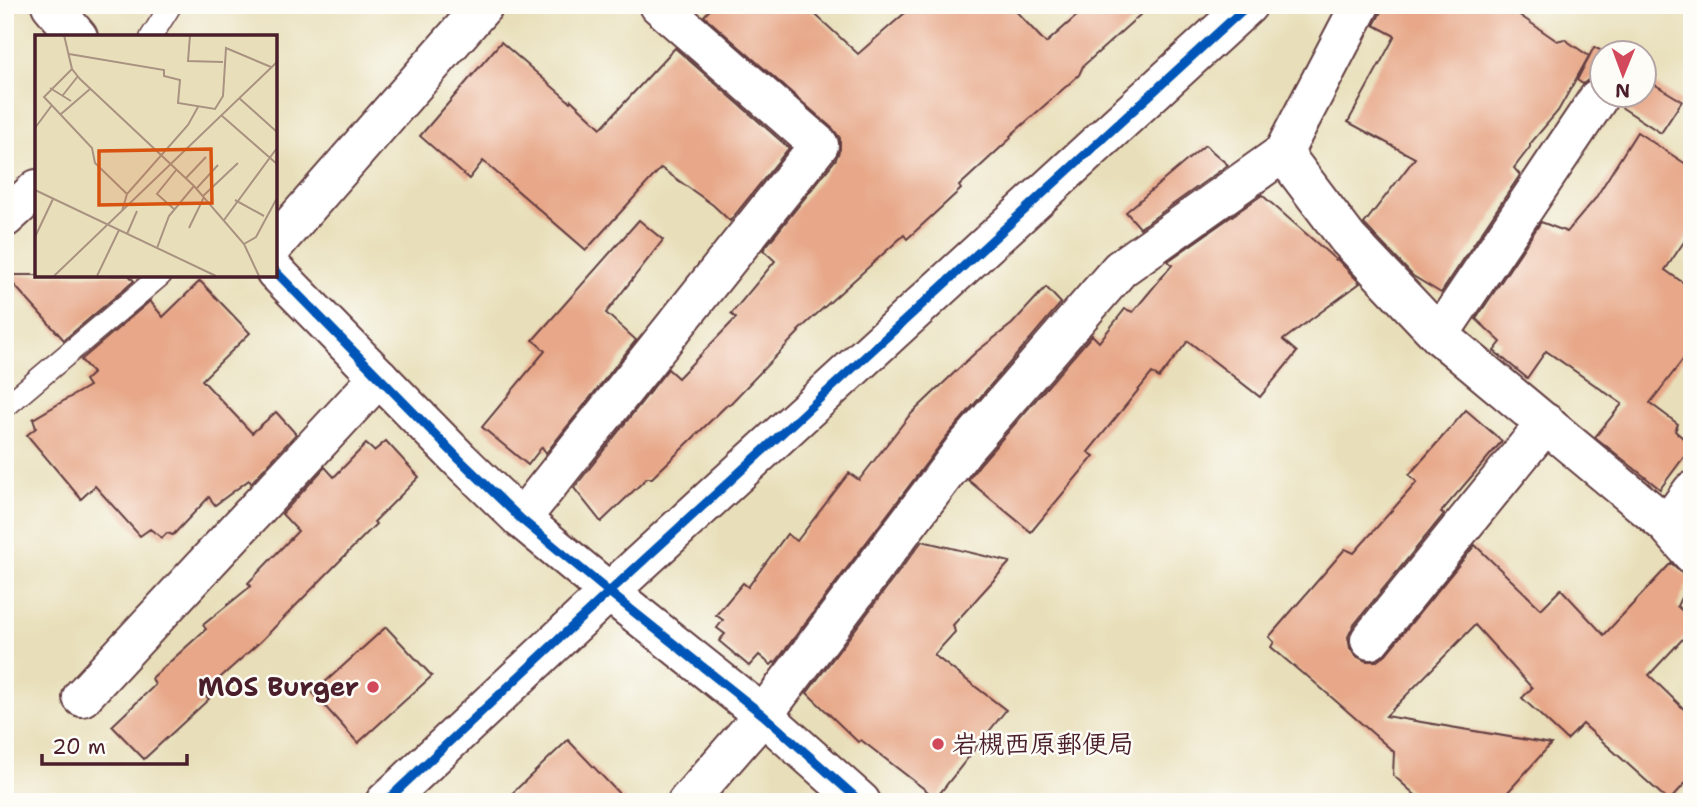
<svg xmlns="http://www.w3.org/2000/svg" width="1697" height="807" font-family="'Shantell Sans','Klee One',sans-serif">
	<rect width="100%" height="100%" fill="#fdfcf7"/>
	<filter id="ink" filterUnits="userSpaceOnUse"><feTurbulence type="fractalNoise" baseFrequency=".0143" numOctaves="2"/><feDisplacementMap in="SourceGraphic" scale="14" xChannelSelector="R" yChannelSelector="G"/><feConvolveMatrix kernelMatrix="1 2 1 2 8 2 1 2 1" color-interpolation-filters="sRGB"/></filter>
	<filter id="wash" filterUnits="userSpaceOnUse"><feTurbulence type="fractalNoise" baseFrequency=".00686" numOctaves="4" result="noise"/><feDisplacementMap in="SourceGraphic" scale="28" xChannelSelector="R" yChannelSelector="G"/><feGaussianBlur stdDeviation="1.57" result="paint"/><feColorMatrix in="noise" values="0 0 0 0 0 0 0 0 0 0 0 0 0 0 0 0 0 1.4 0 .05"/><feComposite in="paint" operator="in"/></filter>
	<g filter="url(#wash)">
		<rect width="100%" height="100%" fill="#e8dfba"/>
		<g id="blocks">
			<g fill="#e7a788">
				<path d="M 714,5 L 805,5 L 858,54 L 914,5 L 1010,5 L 1046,43 L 1089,5 L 1151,5 L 1083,66 L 1079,75 L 1010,136 L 1011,138 L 959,186 L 961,189 L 907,239 L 904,235 L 798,331 L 799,332 L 729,405 L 728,404 L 652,478 L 647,478 L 601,522 L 574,488 L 668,369 L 678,378 L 736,318 L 731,314 L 775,261 L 763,250 L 836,159 L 840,149 L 840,138 L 833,129 L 704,16 Z"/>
				<path d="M 1382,5 L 1505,5 L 1557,41 L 1564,39 L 1589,56 L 1558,111 L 1530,144 L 1530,147 L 1514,168 L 1520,175 L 1441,293 L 1413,276 L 1364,224 L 1415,158 L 1348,122 L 1395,36 L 1374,25 L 1380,14 Z"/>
				<path d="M 501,42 L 570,102 L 571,100 L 601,128 L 675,48 L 789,148 L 730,221 L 713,205 L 661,168 L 586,250 L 483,161 L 469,179 L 420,136 Z"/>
				<path d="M 1594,47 L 1604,52 L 1602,79 L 1598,78 L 1588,80 L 1583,84 L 1577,80 Z"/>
				<path d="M 1644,78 L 1682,101 L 1661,133 L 1618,105 L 1618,94 L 1644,94 Z"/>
				<path d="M 1637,132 L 1692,168 L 1692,230 L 1665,270 L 1692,289 L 1692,348 L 1650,403 L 1678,424 L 1675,431 L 1692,446 L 1660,489 L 1595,437 L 1622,404 L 1546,351 L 1527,378 L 1494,351 L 1501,342 L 1476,319 L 1541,222 L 1567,232 L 1595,199 Z"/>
				<path d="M 1205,145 L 1228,165 L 1140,228 L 1126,212 Z"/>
				<path d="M 1262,195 L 1336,260 L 1337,259 L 1360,283 L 1283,340 L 1297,352 L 1260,397 L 1188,341 L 1159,378 L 1152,373 L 1088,452 L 1094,456 L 1031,532 L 968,480 L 981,463 L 1092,335 L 1099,342 L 1125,309 L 1133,312 L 1172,265 L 1168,261 Z"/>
				<path d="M 639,220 L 663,240 L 606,313 L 636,340 L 546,453 L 542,447 L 528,465 L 482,427 L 545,351 L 533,340 Z"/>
				<path d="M 5,275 L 129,275 L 134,281 L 64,340 Z"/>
				<path d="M 200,281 L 250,333 L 202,380 L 252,433 L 276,412 L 296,434 L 251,483 L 249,480 L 215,505 L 209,497 L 173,535 L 167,533 L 162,538 L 150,529 L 140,536 L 95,486 L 81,499 L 27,435 L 36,428 L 33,419 L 89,386 L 85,380 L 93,373 L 81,360 L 150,301 L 163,317 Z"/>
				<path d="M 1046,287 L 1061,303 L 947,436 L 775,663 L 774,662 L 771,665 L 759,655 L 749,666 L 719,641 L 725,634 L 717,628 L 723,620 L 716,615 L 743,583 L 748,587 L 787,534 L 797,541 L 849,473 L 859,480 L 909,416 L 976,352 L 1012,324 Z"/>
				<path d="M 1466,410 L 1502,441 L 1441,512 L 1444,514 L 1353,626 L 1348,637 L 1350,648 L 1356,656 L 1366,661 L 1377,661 L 1386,654 L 1475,545 L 1541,609 L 1561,589 L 1604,635 L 1671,563 L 1684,574 L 1692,575 L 1677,606 L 1692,620 L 1692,629 L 1649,675 L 1692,717 L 1692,776 L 1669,801 L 1583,724 L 1567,740 L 1522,698 L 1532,688 L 1475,625 L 1386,716 L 1551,744 L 1499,802 L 1423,802 L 1393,775 L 1394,752 L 1305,674 L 1304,675 L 1271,647 L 1274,642 L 1269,637 L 1345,549 L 1354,553 L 1417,482 L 1409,475 Z"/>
				<path d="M 386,441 L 419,477 L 374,522 L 376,524 L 261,641 L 203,693 L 209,699 L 144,759 L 112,726 L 155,685 L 152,678 L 206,629 L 203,625 L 251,586 L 248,583 L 298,531 L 282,514 L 325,467 L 334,477 L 366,444 L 374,451 Z"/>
				<path d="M 922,541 L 1010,562 L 953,625 L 955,632 L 934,655 L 1006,710 L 936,798 L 861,740 L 858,742 L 807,693 Z"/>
				<path d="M 386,627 L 432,676 L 358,743 L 313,693 Z"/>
				<path d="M 568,740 L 627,802 L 503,802 Z"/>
			</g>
		</g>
	</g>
	<g filter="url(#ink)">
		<use href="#blocks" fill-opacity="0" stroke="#623c40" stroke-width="2"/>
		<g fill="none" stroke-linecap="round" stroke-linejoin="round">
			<defs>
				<g id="lane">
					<path d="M 151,37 L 171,5"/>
					<path d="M 5,407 L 161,275"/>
				</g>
				<g id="street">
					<path d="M 1283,153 L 1348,239 L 1439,335 L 1667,525 L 1692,554"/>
					<path d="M 5,218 L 37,189"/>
					<path d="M 275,244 L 484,5"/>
					<path d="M 1439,335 L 1597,100"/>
					<path d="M 521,519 L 819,145 L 659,5"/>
					<path d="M 1667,525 L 1692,491"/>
					<path d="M 1370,640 L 1546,423"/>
					<path d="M 82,697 L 379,377"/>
					<path d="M 687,802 L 763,715 L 964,449 L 1120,269 L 1283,153 L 1360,5"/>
				</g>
				<g id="secondary">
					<path d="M 51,5 L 78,37"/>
					<path d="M 275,271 L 460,460 L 521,519 L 609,592 L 763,715 L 861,802"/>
					<path d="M 385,802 L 609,592 L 1248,5"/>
				</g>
			</defs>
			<use href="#lane" stroke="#623c40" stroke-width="24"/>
			<use href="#street" stroke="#623c40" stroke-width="42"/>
			<use href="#secondary" stroke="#623c40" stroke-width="42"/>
			<use href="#lane" stroke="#fff" stroke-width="21"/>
			<use href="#street" stroke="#fff" stroke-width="38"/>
			<use href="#secondary" stroke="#fff" stroke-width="38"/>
			<defs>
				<g id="cycleway">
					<path d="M 275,271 L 460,460 L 521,519 L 609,592 L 763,715 L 861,802"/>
					<path d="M 385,802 L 609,592 L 1248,5"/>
				</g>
			</defs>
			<use href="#cycleway" stroke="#fdfcf7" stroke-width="13"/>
			<use href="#cycleway" stroke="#0057b8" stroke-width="9"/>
		</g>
	</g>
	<g fill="#d1495b" stroke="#fdfcf7" stroke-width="2.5">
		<circle cx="373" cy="687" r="7"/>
		<circle cx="938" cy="744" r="7"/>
	</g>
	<g text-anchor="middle" stroke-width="5" stroke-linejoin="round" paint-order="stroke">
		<g font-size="26" font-weight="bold" fill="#4a1f2b" stroke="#fdfcf7" text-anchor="end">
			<text x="359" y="696">MOS Burger</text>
			<text x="952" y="753" text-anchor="start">岩槻西原郵便局</text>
		</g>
	</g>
	<g transform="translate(35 35)">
		<rect width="242" height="242" fill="#e8dfba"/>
		<path fill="none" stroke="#a99281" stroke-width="2" d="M 29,0 L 37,34 L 45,44 L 159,151 L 209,209 L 224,241M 155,0 L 153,26 L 188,27M 34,19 L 129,35 L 129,41 L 145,45 L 143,68 L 180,74 L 188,61 L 191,13 L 236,32M 37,34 L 9,62 L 57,113 L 60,128 L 92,159M 15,53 L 36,66M 28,60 L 43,41M 204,63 L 242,97M 26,79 L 55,54M 186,80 L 242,129M 0,93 L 17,70M 151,143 L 171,122M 161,154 L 183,130M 0,155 L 181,241M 168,161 L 203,128M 200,165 L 229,181M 139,174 L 122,159 L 142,134M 87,176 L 92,159 L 153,90 L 163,72M 189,185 L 242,113M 154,193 L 169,162M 92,199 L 102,176M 0,202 L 18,164M 209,209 L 221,202 L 242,163M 122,213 L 134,181 L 159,151M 19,241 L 242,27M 62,241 L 84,195"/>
		<path fill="#d8530f" fill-opacity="0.15" stroke="#d8530f" stroke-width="3.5" d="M 176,114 L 177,168 L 64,170 L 64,116 Z"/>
		<rect width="242" height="242" fill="none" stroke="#4a1f2b" stroke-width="3.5"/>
	</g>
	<rect width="1697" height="807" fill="none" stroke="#fdfcf7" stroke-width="28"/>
	<g transform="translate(1623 74) rotate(181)"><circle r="33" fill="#fdfcf7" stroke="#b5a4a5" stroke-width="2"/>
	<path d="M0-5L12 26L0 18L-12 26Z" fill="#d1495b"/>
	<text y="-10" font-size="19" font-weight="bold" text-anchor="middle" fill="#4a1f2b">N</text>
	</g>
	<path d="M42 754v10h145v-10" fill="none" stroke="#4a1f2b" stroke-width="3.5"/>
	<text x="52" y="754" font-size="21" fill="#4a1f2b" stroke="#fdfcf7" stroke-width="5" paint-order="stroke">20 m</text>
</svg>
